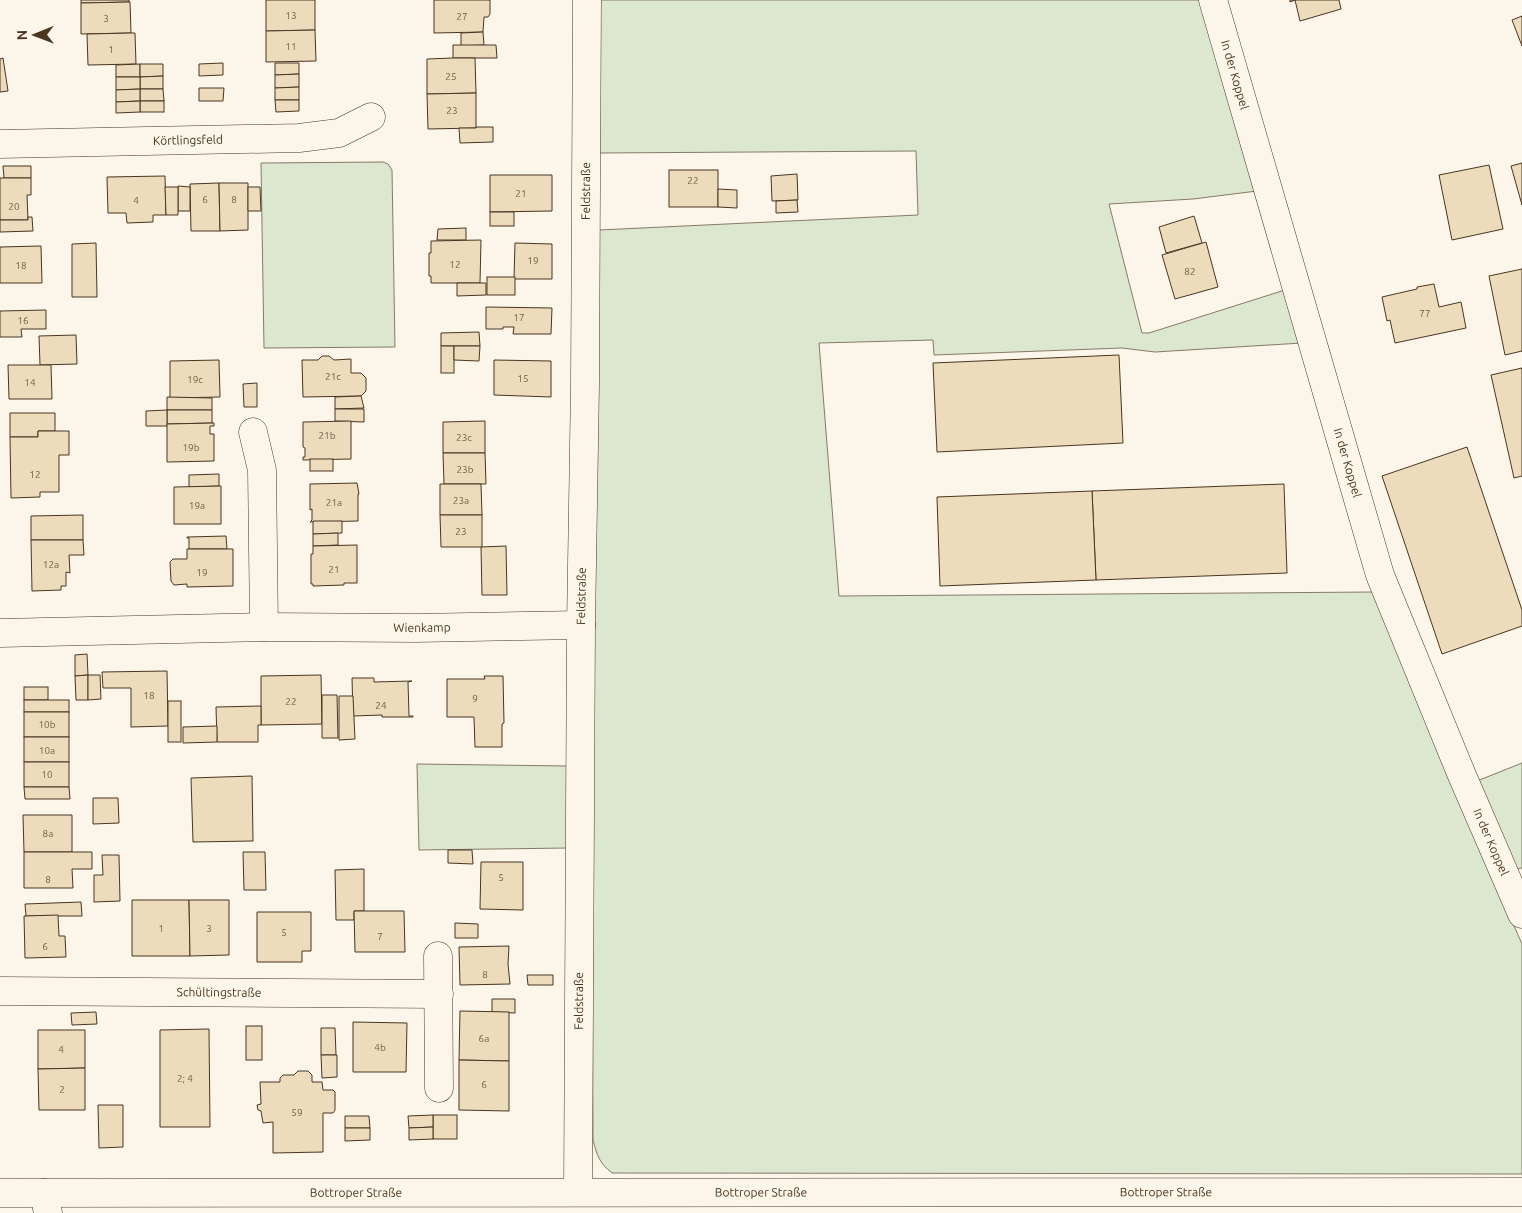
<svg xmlns="http://www.w3.org/2000/svg" width="1522" height="1213" font-family="Ubuntu,sans-serif">
	<rect width="100%" height="100%" fill="#fbf6e9"/>
	<g fill="#dce7d0" stroke="#887966">
		<path d="M 600,0 L 1202,0 L 1257,191 L 1193,199 L 1109,204 L 1142,333 L 1149,333 L 1285,290 L 1302,343 L 1155,352 L 1122,348 L 934,355 L 933,340 L 819,343 L 839,596 L 1373,592 L 1448,775 L 1522,944 L 1522,1174 L 612,1173 C 599,1163 597,1155 593,1140 L 591,625 L 599,230 L 918,215 L 916,151 L 599,153 Z"/>
		<path d="M 383,162 L 388,164 L 392,170 L 395,347 L 264,348 L 261,163 Z"/>
		<path d="M 1522,763 L 1522,868 L 1516,869 L 1477,781 Z"/>
		<path d="M 417,764 L 568,766 L 568,848 L 419,850 Z"/>
	</g>
	<g fill="#ecdcbc" stroke="#4a3520">
		<path d="M 81,0 L 129,0 L 129,2 L 81,3 Z"/>
		<path d="M 266,0 L 315,0 L 315,30 L 266,31 Z"/>
		<path d="M 434,0 L 490,0 L 490,14 L 488,17 L 484,17 L 483,32 L 434,33 Z"/>
		<path d="M 1290,0 L 1339,0 L 1341,9 L 1300,21 L 1295,0 L 1290,2 Z"/>
		<path d="M 130,2 L 131,33 L 81,34 L 81,3 Z"/>
		<path d="M 1522,16 L 1522,46 L 1512,20 Z"/>
		<path d="M 315,30 L 316,61 L 266,62 L 266,31 Z"/>
		<path d="M 483,32 L 484,45 L 461,46 L 461,33 Z"/>
		<path d="M 131,33 L 135,33 L 136,64 L 88,65 L 87,34 Z"/>
		<path d="M 453,45 L 496,45 L 497,58 L 453,58 Z"/>
		<path d="M 3,58 L 8,91 L 0,92 L 0,59 Z"/>
		<path d="M 453,58 L 475,58 L 476,93 L 427,94 L 427,59 Z"/>
		<path d="M 223,63 L 223,75 L 199,76 L 199,64 Z"/>
		<path d="M 275,63 L 299,63 L 299,74 L 275,75 Z"/>
		<path d="M 140,64 L 140,77 L 116,77 L 116,65 Z"/>
		<path d="M 140,64 L 163,64 L 163,76 L 140,77 Z"/>
		<path d="M 299,74 L 299,87 L 275,88 L 275,75 Z"/>
		<path d="M 163,76 L 163,89 L 140,89 L 140,77 Z"/>
		<path d="M 116,77 L 140,77 L 140,89 L 116,90 Z"/>
		<path d="M 299,87 L 299,100 L 275,100 L 275,88 Z"/>
		<path d="M 199,88 L 224,88 L 223,101 L 199,101 Z"/>
		<path d="M 140,89 L 163,89 L 164,101 L 140,101 Z"/>
		<path d="M 140,89 L 140,101 L 116,102 L 116,90 Z"/>
		<path d="M 476,93 L 476,128 L 428,129 L 427,94 Z"/>
		<path d="M 275,100 L 299,100 L 299,111 L 276,112 Z"/>
		<rect x="140" y="101" width="24" height="11"/>
		<path d="M 140,101 L 140,112 L 116,113 L 116,102 Z"/>
		<path d="M 476,127 L 493,127 L 493,142 L 460,143 L 459,128 L 476,128 Z"/>
		<path d="M 1522,163 L 1522,205 L 1511,166 Z"/>
		<path d="M 1489,165 L 1503,229 L 1452,240 L 1439,175 Z"/>
		<path d="M 3,166 L 31,166 L 31,178 L 4,178 Z"/>
		<rect x="669" y="170" width="49" height="37"/>
		<path d="M 797,174 L 798,200 L 772,201 L 771,176 Z"/>
		<path d="M 490,175 L 552,175 L 552,211 L 490,212 Z"/>
		<path d="M 165,176 L 166,215 L 153,215 L 153,222 L 127,223 L 126,213 L 108,213 L 107,177 Z"/>
		<path d="M 0,178 L 31,178 L 31,195 L 27,195 L 28,220 L 0,220 Z"/>
		<path d="M 219,183 L 220,231 L 191,231 L 190,184 Z"/>
		<path d="M 219,183 L 248,183 L 248,230 L 220,231 Z"/>
		<path d="M 178,186 L 190,187 L 190,211 L 178,211 Z"/>
		<path d="M 165,187 L 178,187 L 178,215 L 166,215 Z"/>
		<path d="M 248,187 L 260,187 L 261,211 L 248,211 Z"/>
		<path d="M 718,189 L 737,190 L 737,208 L 718,207 Z"/>
		<path d="M 797,200 L 798,212 L 776,213 L 776,201 Z"/>
		<rect x="490" y="212" width="24" height="14"/>
		<path d="M 1194,216 L 1202,243 L 1166,253 L 1159,227 Z"/>
		<path d="M 28,217 L 32,217 L 33,231 L 0,232 L 0,220 L 28,220 Z"/>
		<path d="M 466,228 L 466,240 L 437,240 L 438,229 Z"/>
		<path d="M 481,240 L 480,283 L 431,283 L 431,276 L 429,276 L 429,253 L 431,253 L 431,241 Z"/>
		<path d="M 1206,242 L 1218,287 L 1175,299 L 1162,255 Z"/>
		<path d="M 96,243 L 97,297 L 72,297 L 72,244 Z"/>
		<path d="M 515,243 L 552,244 L 552,279 L 514,279 Z"/>
		<path d="M 41,246 L 42,283 L 0,283 L 0,247 Z"/>
		<path d="M 1522,269 L 1522,351 L 1505,355 L 1489,276 Z"/>
		<rect x="487" y="277" width="28" height="18"/>
		<path d="M 457,283 L 486,283 L 486,295 L 457,296 Z"/>
		<path d="M 1434,284 L 1439,307 L 1461,302 L 1466,328 L 1395,343 L 1390,320 L 1387,321 L 1382,297 L 1417,289 L 1417,287 Z"/>
		<path d="M 486,307 L 552,308 L 551,334 L 513,334 L 514,327 L 503,327 L 503,329 L 486,329 Z"/>
		<path d="M 46,310 L 46,329 L 21,329 L 22,337 L 0,337 L 0,311 Z"/>
		<path d="M 479,332 L 480,346 L 441,346 L 441,333 Z"/>
		<path d="M 76,335 L 77,364 L 40,365 L 39,336 Z"/>
		<rect x="441" y="346" width="13" height="27"/>
		<path d="M 454,346 L 480,346 L 479,361 L 454,360 Z"/>
		<path d="M 1119,355 L 1123,443 L 937,452 L 933,363 Z"/>
		<path d="M 322,356 L 329,356 L 334,360 L 351,359 L 351,373 L 361,373 L 366,378 L 366,391 L 361,396 L 303,397 L 302,360 L 318,360 Z"/>
		<path d="M 219,360 L 220,397 L 170,398 L 170,361 Z"/>
		<path d="M 494,360 L 551,361 L 551,397 L 494,395 Z"/>
		<path d="M 8,365 L 51,365 L 52,399 L 9,399 Z"/>
		<path d="M 1522,368 L 1522,476 L 1514,478 L 1491,375 Z"/>
		<path d="M 257,383 L 257,407 L 244,407 L 243,384 Z"/>
		<path d="M 361,396 L 364,408 L 335,409 L 335,397 Z"/>
		<path d="M 167,397 L 212,398 L 212,410 L 167,410 Z"/>
		<path d="M 335,409 L 364,409 L 364,422 L 335,421 Z"/>
		<path d="M 167,410 L 212,410 L 212,423 L 167,424 Z"/>
		<path d="M 167,410 L 167,426 L 146,426 L 146,411 Z"/>
		<path d="M 10,413 L 55,413 L 55,431 L 38,431 L 38,437 L 10,437 Z"/>
		<path d="M 351,421 L 351,459 L 303,460 L 303,457 L 305,457 L 305,448 L 303,447 L 303,422 Z"/>
		<path d="M 485,421 L 485,453 L 443,453 L 443,422 Z"/>
		<path d="M 214,423 L 214,426 L 210,426 L 210,434 L 214,434 L 214,461 L 167,462 L 167,424 Z"/>
		<path d="M 38,431 L 69,431 L 69,455 L 59,455 L 59,492 L 40,492 L 40,497 L 11,498 L 10,437 L 38,437 Z"/>
		<path d="M 1467,447 L 1522,610 L 1522,626 L 1442,654 L 1382,476 Z"/>
		<path d="M 443,453 L 485,453 L 486,484 L 444,484 Z"/>
		<rect x="310" y="459" width="23" height="12"/>
		<path d="M 219,474 L 219,486 L 189,487 L 189,475 Z"/>
		<path d="M 357,483 L 359,494 L 358,494 L 358,521 L 310,522 L 312,520 L 312,509 L 310,510 L 310,484 Z"/>
		<path d="M 440,484 L 481,484 L 482,515 L 440,515 Z"/>
		<path d="M 1284,484 L 1287,573 L 1096,580 L 1092,491 Z"/>
		<path d="M 221,486 L 221,524 L 174,524 L 174,487 Z"/>
		<path d="M 1092,491 L 1096,580 L 940,586 L 937,497 Z"/>
		<path d="M 83,515 L 83,540 L 31,540 L 31,516 Z"/>
		<path d="M 440,515 L 482,515 L 482,547 L 441,547 Z"/>
		<path d="M 313,521 L 342,521 L 342,533 L 313,534 Z"/>
		<path d="M 338,533 L 338,545 L 313,546 L 313,534 Z"/>
		<path d="M 226,536 L 227,549 L 189,549 L 189,538 L 187,538 L 187,537 Z"/>
		<path d="M 31,540 L 83,540 L 84,555 L 69,555 L 70,573 L 66,572 L 66,586 L 61,586 L 61,590 L 32,591 Z"/>
		<path d="M 357,545 L 357,583 L 344,583 L 344,585 L 313,586 L 313,584 L 311,584 L 311,554 L 313,554 L 313,546 Z"/>
		<path d="M 506,546 L 507,595 L 482,595 L 481,547 Z"/>
		<path d="M 187,549 L 233,549 L 233,586 L 187,587 L 187,584 L 174,585 L 171,581 L 170,562 L 173,559 L 187,559 Z"/>
		<path d="M 87,654 L 88,675 L 75,676 L 75,655 Z"/>
		<path d="M 167,671 L 168,726 L 131,727 L 131,688 L 103,688 L 102,672 Z"/>
		<path d="M 88,675 L 88,700 L 76,700 L 75,676 Z"/>
		<path d="M 88,675 L 100,675 L 101,699 L 88,700 Z"/>
		<path d="M 321,675 L 322,724 L 261,725 L 261,676 Z"/>
		<path d="M 484,676 L 503,676 L 504,723 L 502,724 L 502,747 L 475,747 L 474,717 L 447,717 L 447,679 L 485,679 Z"/>
		<path d="M 352,678 L 374,678 L 374,682 L 412,681 L 408,682 L 409,716 L 413,716 L 413,717 L 382,717 L 382,715 L 353,716 Z"/>
		<rect x="24" y="687" width="24" height="13"/>
		<path d="M 322,695 L 337,695 L 338,738 L 322,738 Z"/>
		<path d="M 339,696 L 353,696 L 355,739 L 339,740 Z"/>
		<rect x="24" y="700" width="45" height="12"/>
		<rect x="168" y="701" width="13" height="41"/>
		<path d="M 261,706 L 261,725 L 258,725 L 258,742 L 217,742 L 216,707 Z"/>
		<rect x="24" y="712" width="45" height="25"/>
		<path d="M 217,726 L 217,742 L 183,743 L 183,727 Z"/>
		<rect x="24" y="737" width="45" height="25"/>
		<rect x="24" y="762" width="45" height="25"/>
		<path d="M 252,776 L 253,841 L 193,842 L 191,778 Z"/>
		<path d="M 24,787 L 69,787 L 70,799 L 25,799 Z"/>
		<path d="M 93,798 L 118,798 L 119,823 L 93,824 Z"/>
		<path d="M 23,815 L 72,815 L 72,852 L 24,852 Z"/>
		<path d="M 448,850 L 472,850 L 473,864 L 448,863 Z"/>
		<path d="M 24,852 L 92,852 L 92,869 L 72,869 L 73,888 L 24,888 Z"/>
		<path d="M 243,852 L 265,852 L 266,890 L 244,890 Z"/>
		<path d="M 102,855 L 119,855 L 120,901 L 94,902 L 94,875 L 103,875 Z"/>
		<path d="M 481,862 L 523,862 L 523,910 L 480,909 Z"/>
		<path d="M 364,869 L 364,911 L 354,911 L 354,920 L 336,920 L 335,870 Z"/>
		<path d="M 132,900 L 189,900 L 190,956 L 132,956 Z"/>
		<path d="M 189,900 L 229,900 L 229,955 L 190,956 Z"/>
		<path d="M 81,902 L 82,916 L 26,916 L 25,904 Z"/>
		<path d="M 354,911 L 404,911 L 405,952 L 355,952 Z"/>
		<path d="M 257,912 L 311,912 L 311,951 L 302,951 L 302,962 L 257,962 Z"/>
		<path d="M 58,915 L 59,936 L 65,936 L 66,957 L 25,958 L 24,916 Z"/>
		<path d="M 455,923 L 478,924 L 478,938 L 455,938 Z"/>
		<path d="M 509,946 L 508,964 L 510,984 L 460,985 L 459,947 Z"/>
		<path d="M 527,975 L 553,975 L 553,985 L 528,985 Z"/>
		<path d="M 492,999 L 515,999 L 515,1013 L 492,1012 Z"/>
		<path d="M 460,1011 L 509,1012 L 509,1061 L 459,1060 Z"/>
		<path d="M 96,1012 L 97,1024 L 72,1025 L 71,1013 Z"/>
		<path d="M 353,1022 L 407,1023 L 406,1072 L 353,1072 Z"/>
		<rect x="246" y="1026" width="16" height="34"/>
		<path d="M 321,1028 L 335,1028 L 336,1055 L 321,1055 Z"/>
		<path d="M 209,1029 L 210,1127 L 160,1127 L 160,1030 Z"/>
		<path d="M 38,1030 L 85,1030 L 85,1068 L 38,1069 Z"/>
		<path d="M 321,1055 L 337,1055 L 337,1077 L 322,1078 Z"/>
		<path d="M 459,1060 L 509,1061 L 509,1111 L 459,1110 Z"/>
		<path d="M 85,1068 L 85,1110 L 39,1110 L 38,1069 Z"/>
		<path d="M 298,1071 L 308,1071 L 312,1075 L 312,1082 L 322,1082 L 323,1090 L 333,1090 L 335,1092 L 335,1110 L 333,1113 L 323,1113 L 323,1152 L 273,1153 L 273,1122 L 263,1123 L 261,1111 L 258,1110 L 257,1105 L 261,1104 L 260,1082 L 280,1082 L 280,1078 L 283,1075 L 294,1075 Z"/>
		<path d="M 98,1105 L 123,1105 L 123,1147 L 99,1148 Z"/>
		<rect x="433" y="1115" width="24" height="24"/>
		<path d="M 433,1115 L 433,1127 L 409,1128 L 408,1116 Z"/>
		<path d="M 345,1116 L 369,1116 L 370,1128 L 345,1128 Z"/>
		<path d="M 433,1127 L 433,1139 L 409,1140 L 409,1128 Z"/>
		<path d="M 345,1128 L 370,1128 L 370,1140 L 345,1141 Z"/>
	</g>
	<g fill="none" stroke-linecap="round" stroke-linejoin="round">
		<defs>
			<g id="minor">
				<path id="s1" d="M 1213,0 L 1380,575 L 1461,773 L 1522,914"/>
				<path id="s2" d="M 0,144 L 299,138 L 339,133 L 371,117"/>
				<path d="M 253,432 L 262,470 L 264,627"/>
				<path id="s3" d="M 0,633 L 264,627 L 416,628 L 581,625"/>
				<path d="M 438,956 L 439,1088"/>
				<path id="s4" d="M 0,991 L 439,994"/>
				<path id="s5" d="M 578,1192 L 581,625 L 585,384 L 587,0"/>
				<path d="M 44,1193 L 48,1213"/>
			</g>
			<g id="major">
				<path id="s6" d="M 0,1193 L 1522,1192"/>
			</g>
		</defs>
		<use href="#minor" stroke="#4a3520" stroke-width="29"/>
		<use href="#major" stroke="#4a3520" stroke-width="29"/>
		<use href="#minor" stroke="#fbf6e9" stroke-width="28"/>
		<use href="#major" stroke="#fbf6e9" stroke-width="28"/>
	</g>
	<g text-anchor="middle" stroke-width="4" stroke-linejoin="round" paint-order="stroke">
		<g font-size="10" fill="#725f47">
			<text x="291" y="19">13</text>
			<text x="462" y="20">27</text>
			<text x="106" y="22">3</text>
			<text x="291" y="50">11</text>
			<text x="111" y="53">1</text>
			<text x="451" y="80">25</text>
			<text x="452" y="114">23</text>
			<text x="693" y="184">22</text>
			<text x="521" y="197">21</text>
			<text x="205" y="203">6</text>
			<text x="234" y="203">8</text>
			<text x="136" y="204">4</text>
			<text x="14" y="210">20</text>
			<text x="533" y="264">19</text>
			<text x="455" y="268">12</text>
			<text x="21" y="269">18</text>
			<text x="1190" y="275">82</text>
			<text x="1425" y="317">77</text>
			<text x="519" y="321">17</text>
			<text x="23" y="324">16</text>
			<text x="333" y="380">21c</text>
			<text x="523" y="382">15</text>
			<text x="195" y="383">19c</text>
			<text x="30" y="386">14</text>
			<text x="327" y="439">21b</text>
			<text x="464" y="441">23c</text>
			<text x="191" y="451">19b</text>
			<text x="465" y="473">23b</text>
			<text x="35" y="478">12</text>
			<text x="461" y="504">23a</text>
			<text x="334" y="506">21a</text>
			<text x="197" y="509">19a</text>
			<text x="461" y="535">23</text>
			<text x="51" y="568">12a</text>
			<text x="334" y="573">21</text>
			<text x="202" y="576">19</text>
			<text x="149" y="699">18</text>
			<text x="475" y="702">9</text>
			<text x="291" y="705">22</text>
			<text x="381" y="709">24</text>
			<text x="47" y="728">10b</text>
			<text x="47" y="754">10a</text>
			<text x="47" y="778">10</text>
			<text x="48" y="837">8a</text>
			<text x="501" y="881">5</text>
			<text x="48" y="883">8</text>
			<text x="161" y="932">1</text>
			<text x="209" y="932">3</text>
			<text x="284" y="936">5</text>
			<text x="380" y="940">7</text>
			<text x="45" y="950">6</text>
			<text x="485" y="978">8</text>
			<text x="484" y="1042">6a</text>
			<text x="380" y="1051">4b</text>
			<text x="61" y="1053">4</text>
			<text x="185" y="1082">2; 4</text>
			<text x="484" y="1088">6</text>
			<text x="62" y="1093">2</text>
			<text x="297" y="1116">59</text>
		</g>
		<g font-size="12" fill="#4a3520" stroke="#fbf6e9">
			<text dy="4" stroke="none"><textPath href="#s1" startOffset="78">In der Koppel</textPath></text>
			<text dy="4" stroke="none"><textPath href="#s2" startOffset="188">Körtlingsfeld</textPath></text>
			<text dy="4" stroke="none"><textPath href="#s5" startOffset="1001">Feldstraße</textPath></text>
			<text dy="4" stroke="none"><textPath href="#s1" startOffset="482">In der Koppel</textPath></text>
			<text dy="4" stroke="none"><textPath href="#s5" startOffset="596">Feldstraße</textPath></text>
			<text dy="4" stroke="none"><textPath href="#s3" startOffset="422">Wienkamp</textPath></text>
			<text dy="4" stroke="none"><textPath href="#s1" startOffset="888">In der Koppel</textPath></text>
			<text dy="4" stroke="none"><textPath href="#s4" startOffset="219">Schültingstraße</textPath></text>
			<text dy="4" stroke="none"><textPath href="#s5" startOffset="191">Feldstraße</textPath></text>
			<text dy="4" stroke="none"><textPath href="#s6" startOffset="356">Bottroper Straße</textPath></text>
			<text dy="4" stroke="none"><textPath href="#s6" startOffset="761">Bottroper Straße</textPath></text>
			<text dy="4" stroke="none"><textPath href="#s6" startOffset="1166">Bottroper Straße</textPath></text>
		</g>
	</g>
	<g transform="translate(35 35) rotate(269)" stroke="#fbf6e9" stroke-width="4" paint-order="stroke">
	<path d="M0-4L9 19L0 12L-9 19Z" fill="#4a3520"/>
	<text y="-8" font-size="14" font-weight="bold" text-anchor="middle" fill="#4a3520">N</text>
	</g>
</svg>
